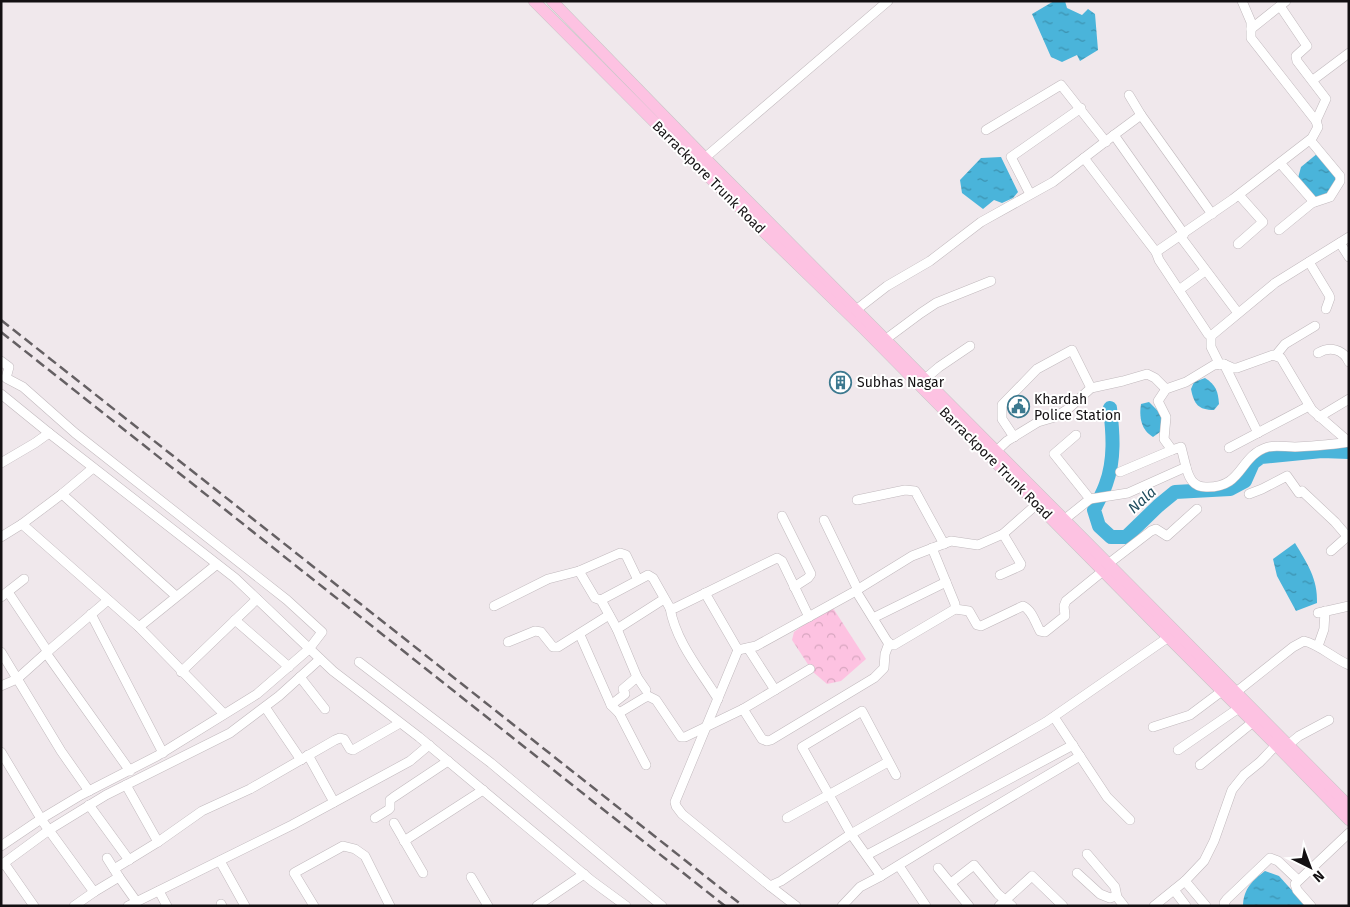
<svg xmlns="http://www.w3.org/2000/svg" width="1350" height="907" font-family="'Fira Sans',sans-serif">
	<defs>
		<pattern id="park-crowns" width="20" height="18" patternUnits="userSpaceOnUse" patternTransform="scale(1.25)"><rect width="20" height="18" fill="#fdc2e1"/><path d="M2 6a3 3 0 1 1 6 0M12 15a3 3 0 1 1 6 0" fill="none" stroke="#d8a6c0"/></pattern>
		<pattern id="water-ripples" width="26" height="14" patternUnits="userSpaceOnUse" patternTransform="scale(1.25)"><rect width="26" height="14" fill="#4ab4da"/><path d="M2 4q2-2 4 0t4 0M15 11q2-2 4 0t4 0" fill="none" stroke="#3c91af"/></pattern>
	</defs>
	<rect width="100%" height="100%" fill="#f0e8ec"/>
	<path fill="url(#park-crowns)" d="M 831,605 L 866,659 L 841,681 L 827,684 L 813,672 L 792,640 L 794,632 Z"/>
	<g fill="url(#water-ripples)">
		<path d="M 1054,1 L 1065,1 L 1067,8 L 1082,15 L 1088,9 L 1095,14 L 1098,50 L 1080,61 L 1077,55 L 1062,62 L 1051,57 L 1032,14 Z"/>
		<path d="M 1318,153 L 1338,180 L 1330,194 L 1315,198 L 1298,178 L 1301,167 Z"/>
		<path d="M 1001,157 L 1018,192 L 1013,198 L 1002,203 L 994,200 L 983,209 L 962,193 L 960,180 L 981,158 Z"/>
		<path d="M 1205,378 C 1216,385 1218,391 1219,404 L 1214,410 C 1198,410 1194,404 1191,389 L 1194,382 Z"/>
		<path d="M 1149,402 L 1158,411 L 1165,422 L 1160,432 L 1153,437 C 1141,430 1139,417 1141,404 Z"/>
		<path d="M 1295,543 C 1307,563 1318,579 1317,603 L 1296,611 L 1277,576 L 1273,559 Z"/>
		<path d="M 1265,871 L 1279,876 L 1306,906 L 1243,906 C 1243,889 1253,880 1265,871 Z"/>
	</g>
	<g fill="none" stroke-linecap="round" stroke-linejoin="round">
		<path stroke="#4ab4da" stroke-width="14" d="M 1110,408 C 1113,433 1115,460 1106,484 C 1103,493 1098,501 1094,510 L 1099,526 L 1111,537 L 1126,537 L 1158,506 L 1175,492 L 1230,489 L 1245,481 L 1253,463 L 1261,457 L 1322,451 L 1349,452"/>
		<defs>
			<g id="minor">
				<path d="M 1280,6 L 1307,46 L 1296,56 L 1297,61 L 1326,99 L 1316,121"/>
				<path d="M 1251,29 L 1286,1"/>
				<path d="M 1313,80 L 1349,53"/>
				<path d="M 1141,115 L 1212,214"/>
				<path d="M 986,130 L 1061,85 L 1106,142"/>
				<path d="M 1114,135 L 1141,115 L 1129,95"/>
				<path d="M 1084,158 L 1114,135 L 1184,234"/>
				<path d="M 700,162 L 888,1"/>
				<path d="M 1280,163 L 1314,202"/>
				<path d="M 1030,194 L 1011,157 L 1081,108"/>
				<path d="M 1279,230 L 1312,203 L 1330,197 L 1340,181 L 1340,176 L 1310,140"/>
				<path d="M 1180,236 L 1238,313"/>
				<path d="M 1340,243 L 1349,257"/>
				<path d="M 1238,244 L 1263,222 L 1239,195"/>
				<path d="M 1156,252 L 1233,199 L 1312,138 L 1318,127 L 1316,121 L 1251,38 L 1251,22 L 1242,1"/>
				<path d="M 1309,262 L 1329,295 L 1330,298 L 1326,309"/>
				<path d="M 1179,290 L 1205,271"/>
				<path d="M 856,310 L 887,286 L 930,261 L 981,222 L 1053,182 L 1084,158 L 1156,252 L 1159,260 L 1208,334 L 1211,336 L 1275,283 L 1349,237"/>
				<path d="M 1211,336 L 1211,347 L 1220,365"/>
				<path d="M 886,339 L 921,313 L 936,303 L 991,281"/>
				<path d="M 1318,353 C 1330,346 1343,349 1349,362"/>
				<path d="M 1276,355 L 1285,344 L 1315,326"/>
				<path d="M 1,361 L 9,367 L 6,378 L 23,387 L 75,433 L 287,600 L 322,632 L 309,649 L 257,694 L 157,756 L 81,795 L 41,819 L 1,846"/>
				<path d="M 1224,364 L 1258,433"/>
				<path d="M 925,379 L 939,367 L 970,346"/>
				<path d="M 1,394 L 49,433 L 235,578 L 333,671 L 419,737 L 592,881 L 626,906"/>
				<path d="M 1319,417 L 1349,399"/>
				<path d="M 1014,437 L 1002,419 L 1002,405 L 1037,369 L 1072,350 L 1091,388"/>
				<path d="M 1229,448 L 1309,406"/>
				<path d="M 992,455 L 1007,441 L 1038,422 L 1055,417 L 1068,409 L 1091,388 L 1123,381 L 1147,374 L 1155,378 L 1166,389 L 1186,382 L 1214,365 L 1224,364 L 1233,368 L 1237,368 L 1273,355 L 1281,358 L 1312,410 L 1349,442"/>
				<path d="M 1,463 L 35,443 L 49,433"/>
				<path d="M 1186,467 C 1189,478 1193,487 1206,487 C 1244,488 1238,456 1268,447 C 1276,445 1286,447 1295,447 C 1313,446 1331,445 1349,442"/>
				<path d="M 1120,472 L 1172,450"/>
				<path d="M 62,494 L 93,468"/>
				<path d="M 1249,494 L 1262,489 L 1287,476 L 1299,493 L 1302,491 L 1335,522 L 1347,536"/>
				<path d="M 1090,499 L 1128,493 L 1186,467 L 1181,447 L 1172,450 L 1164,439 L 1166,417 L 1158,401 L 1166,389"/>
				<path d="M 857,500 L 905,490 L 915,491 L 944,544"/>
				<path d="M 782,516 L 811,574 L 808,578 L 794,587"/>
				<path d="M 1065,519 L 1090,499 L 1054,454 L 1076,435"/>
				<path d="M 824,520 L 858,590"/>
				<path d="M 22,524 L 62,494 L 176,596"/>
				<path d="M 1,537 L 22,524 L 139,627 L 224,714"/>
				<path d="M 1331,551 L 1349,535"/>
				<path d="M 1108,564 L 1151,531 L 1156,529 L 1167,536 L 1197,509"/>
				<path d="M 579,571 L 595,598 L 601,600 L 648,575 L 653,578 L 670,608 L 675,608 L 777,558 L 782,561 L 809,617"/>
				<path d="M 1000,575 L 1020,566 L 1021,564 L 1003,534"/>
				<path d="M 856,591 L 887,641 L 891,645 L 894,645 L 955,609 L 955,604 L 932,548"/>
				<path d="M 8,592 L 48,652"/>
				<path d="M 705,593 L 738,650 L 756,646 L 852,593 L 912,556 L 951,541 L 978,545 L 1003,534 L 1037,504"/>
				<path d="M 1,597 L 24,579"/>
				<path d="M 601,600 L 617,629 L 637,677"/>
				<path d="M 494,606 L 548,579 L 579,571 L 620,553 L 626,555 L 638,580"/>
				<path d="M 670,608 C 676,642 700,670 718,699"/>
				<path d="M 955,609 L 969,611 L 977,625 L 981,626 L 1023,606 C 1032,610 1035,622 1040,631 L 1045,632 L 1065,616 L 1064,606 L 1066,601 L 1103,571"/>
				<path d="M 1318,613 L 1349,606"/>
				<path d="M 91,614 L 163,753"/>
				<path d="M 873,618 L 946,582"/>
				<path d="M 235,620 L 289,667"/>
				<path d="M 139,627 L 216,565"/>
				<path d="M 617,629 L 664,599"/>
				<path d="M 580,635 L 611,705 L 619,713 L 646,765"/>
				<path d="M 508,642 L 535,631 L 541,632 L 553,647 L 558,647 L 609,615"/>
				<path d="M 1318,646 L 1324,629 L 1325,611"/>
				<path d="M 748,648 L 775,690"/>
				<path d="M 738,650 L 675,802 L 676,806 L 682,814 L 770,886 L 781,881 L 851,834 L 1046,722 L 1173,634"/>
				<path d="M 1,652 L 61,751 L 89,791"/>
				<path d="M 46,653 L 108,600"/>
				<path d="M 359,662 L 491,763 L 662,906"/>
				<path d="M 181,672 L 257,599"/>
				<path d="M 300,677 L 325,709"/>
				<path d="M 1,686 L 17,679 L 46,653 L 130,771"/>
				<path d="M 1235,693 L 1293,647 L 1304,641 C 1320,645 1333,658 1349,665"/>
				<path d="M 611,705 L 625,694 L 623,689 L 637,677 L 646,690"/>
				<path d="M 265,707 L 301,760"/>
				<path d="M 743,709 L 762,739 L 767,741 L 771,740 L 874,678 L 884,668 L 885,654 L 889,643"/>
				<path d="M 619,713 L 644,698 L 648,696 L 656,700 L 681,737 L 685,737 L 743,709 L 810,669"/>
				<path d="M 1054,717 L 1107,797 L 1130,820"/>
				<path d="M 1153,727 L 1190,715 L 1222,691"/>
				<path d="M 1288,745 L 1299,736 L 1329,720"/>
				<path d="M 1178,750 L 1239,708"/>
				<path d="M 1,752 L 43,822 L 94,892 L 74,906"/>
				<path d="M 308,755 L 334,802"/>
				<path d="M 1200,765 L 1253,722"/>
				<path d="M 896,775 L 862,711 L 802,747 L 851,834 L 881,876 L 974,819 L 1080,756"/>
				<path d="M 126,785 L 158,842"/>
				<path d="M 89,805 L 129,860"/>
				<path d="M 375,818 L 388,810 L 390,808 L 390,800 L 394,797 L 448,761"/>
				<path d="M 787,818 L 888,762"/>
				<path d="M 394,823 L 423,873"/>
				<path d="M 404,841 L 483,790"/>
				<path d="M 1087,854 L 1115,887 L 1117,897 L 1124,906"/>
				<path d="M 867,855 L 1073,745"/>
				<path d="M 220,861 L 245,906"/>
				<path d="M 4,863 L 49,830 L 106,795 L 230,733 L 279,696 L 320,659"/>
				<path d="M 1,865 L 4,863 L 34,906"/>
				<path d="M 899,866 L 926,906"/>
				<path d="M 938,868 L 969,906"/>
				<path d="M 114,869 L 158,842 L 202,811 L 250,789 L 335,740 L 340,738 L 344,739 L 350,749 L 353,750 L 400,723"/>
				<path d="M 1077,873 L 1100,894 L 1110,898 L 1116,896"/>
				<path d="M 119,877 L 136,901"/>
				<path d="M 471,877 L 488,906"/>
				<path d="M 1185,881 L 1206,906"/>
				<path d="M 951,883 L 974,865 L 998,894 L 1012,906"/>
				<path d="M 770,886 L 796,906"/>
				<path d="M 1174,890 L 1186,906"/>
				<path d="M 159,891 L 167,906"/>
				<path d="M 94,892 L 119,877 L 107,858"/>
				<path d="M 221,904 L 222,906"/>
				<path d="M 128,906 L 292,825 L 410,761 L 429,745"/>
				<path d="M 314,906 L 294,873 L 343,846 L 355,849 L 365,856 L 390,906"/>
				<path d="M 537,906 L 584,874"/>
				<path d="M 842,906 L 860,887 L 881,876"/>
				<path d="M 999,906 L 1032,876 L 1063,906"/>
				<path d="M 1154,906 L 1185,881 L 1204,861 L 1214,841 L 1232,790 L 1244,775 L 1260,762 L 1280,741"/>
				<path d="M 1225,906 L 1224,903 L 1227,899 L 1270,858 L 1278,861 L 1298,880"/>
				<path d="M 1311,906 L 1297,890 L 1295,884 L 1349,833"/>
			</g>
			<g id="major">
				<path d="M 534,1 L 759,227 L 863,328 L 1168,637 L 1276,745 L 1349,820"/>
				<path d="M 552,1 L 704,157 L 1349,806"/>
			</g>
		</defs>
		<use href="#minor" stroke="#c1b9bd" stroke-width="10"/>
		<use href="#major" stroke="#c6c6c6" stroke-width="12"/>
		<use href="#minor" stroke="#fff" stroke-width="9"/>
		<use href="#major" stroke="#fdc2e2" stroke-width="11"/>
		<g stroke="#656063" stroke-width="2.5" stroke-dasharray="10 5" stroke-linecap="butt">
			<path d="M 1,320 L 743,906"/>
			<path d="M 1,332 L 725,906"/>
		</g>
	</g>
	<defs>
		<symbol id="building-ring" viewBox="-11 -11 22 22"><circle r="9.5" fill="#fff" stroke="#3c798f" stroke-width="1.5"/><path d="M-4-6H4V6H1V3H-1V6H-4ZM-2.5-4.3h1.7v1.8h-1.7ZM.8-4.3h1.7v1.8H.8ZM-2.5-1h1.7V.8h-1.7ZM.8-1h1.7V.8H.8Z" fill="#3c798f"/></symbol>
		<symbol id="civic-ring" viewBox="-11 -11 22 22"><circle r="9.5" fill="#fff" stroke="#3c798f" stroke-width="1.5"/><path d="M-.6-6.5H3V-4.5H.6V-3L4-1V1h2V6H-6V1h2V-1L-.6-3ZM-1.2 2.5V6h2.4V2.5Z" fill="#3c798f"/></symbol>
	</defs>
	<g fill-rule="evenodd">
		<use href="#building-ring" x="828" y="370" width="25" height="25"/>
		<use href="#civic-ring" x="1006" y="394" width="25" height="25"/>
	</g>
	<g text-anchor="middle" stroke-width="4" stroke-linejoin="round" paint-order="stroke">
		<g font-size="14" fill="#131012" stroke="#fff">
			<text transform="translate(709 177) rotate(45)" y="5">Barrackpore Trunk Road</text>
			<text transform="translate(996 463) rotate(45)" y="5">Barrackpore Trunk Road</text>
		</g>
		<g font-size="14" fill="#131012" stroke="#fff" text-anchor="start">
			<text x="857" y="387">Subhas Nagar</text>
			<text x="1034" y="404">Khardah<tspan x="1034" dy="16">Police Station</tspan></text>
		</g>
		<g font-size="15" font-style="italic" fill="#214d5e" stroke="#fff">
			<text transform="translate(1142 500) rotate(-42)" y="5">Nala</text>
		</g>
	</g>
	<rect width="1350" height="907" fill="none" stroke="#131012" stroke-width="5"/>
	<g transform="translate(1310 867) rotate(138)" stroke="#ffffff" stroke-width="4" paint-order="stroke">
	<path d="M0-4L9 19L0 12L-9 19Z" fill="#131012"/>
	<text y="-8" font-size="14" font-weight="bold" text-anchor="middle" fill="#131012">N</text>
	</g>
</svg>
